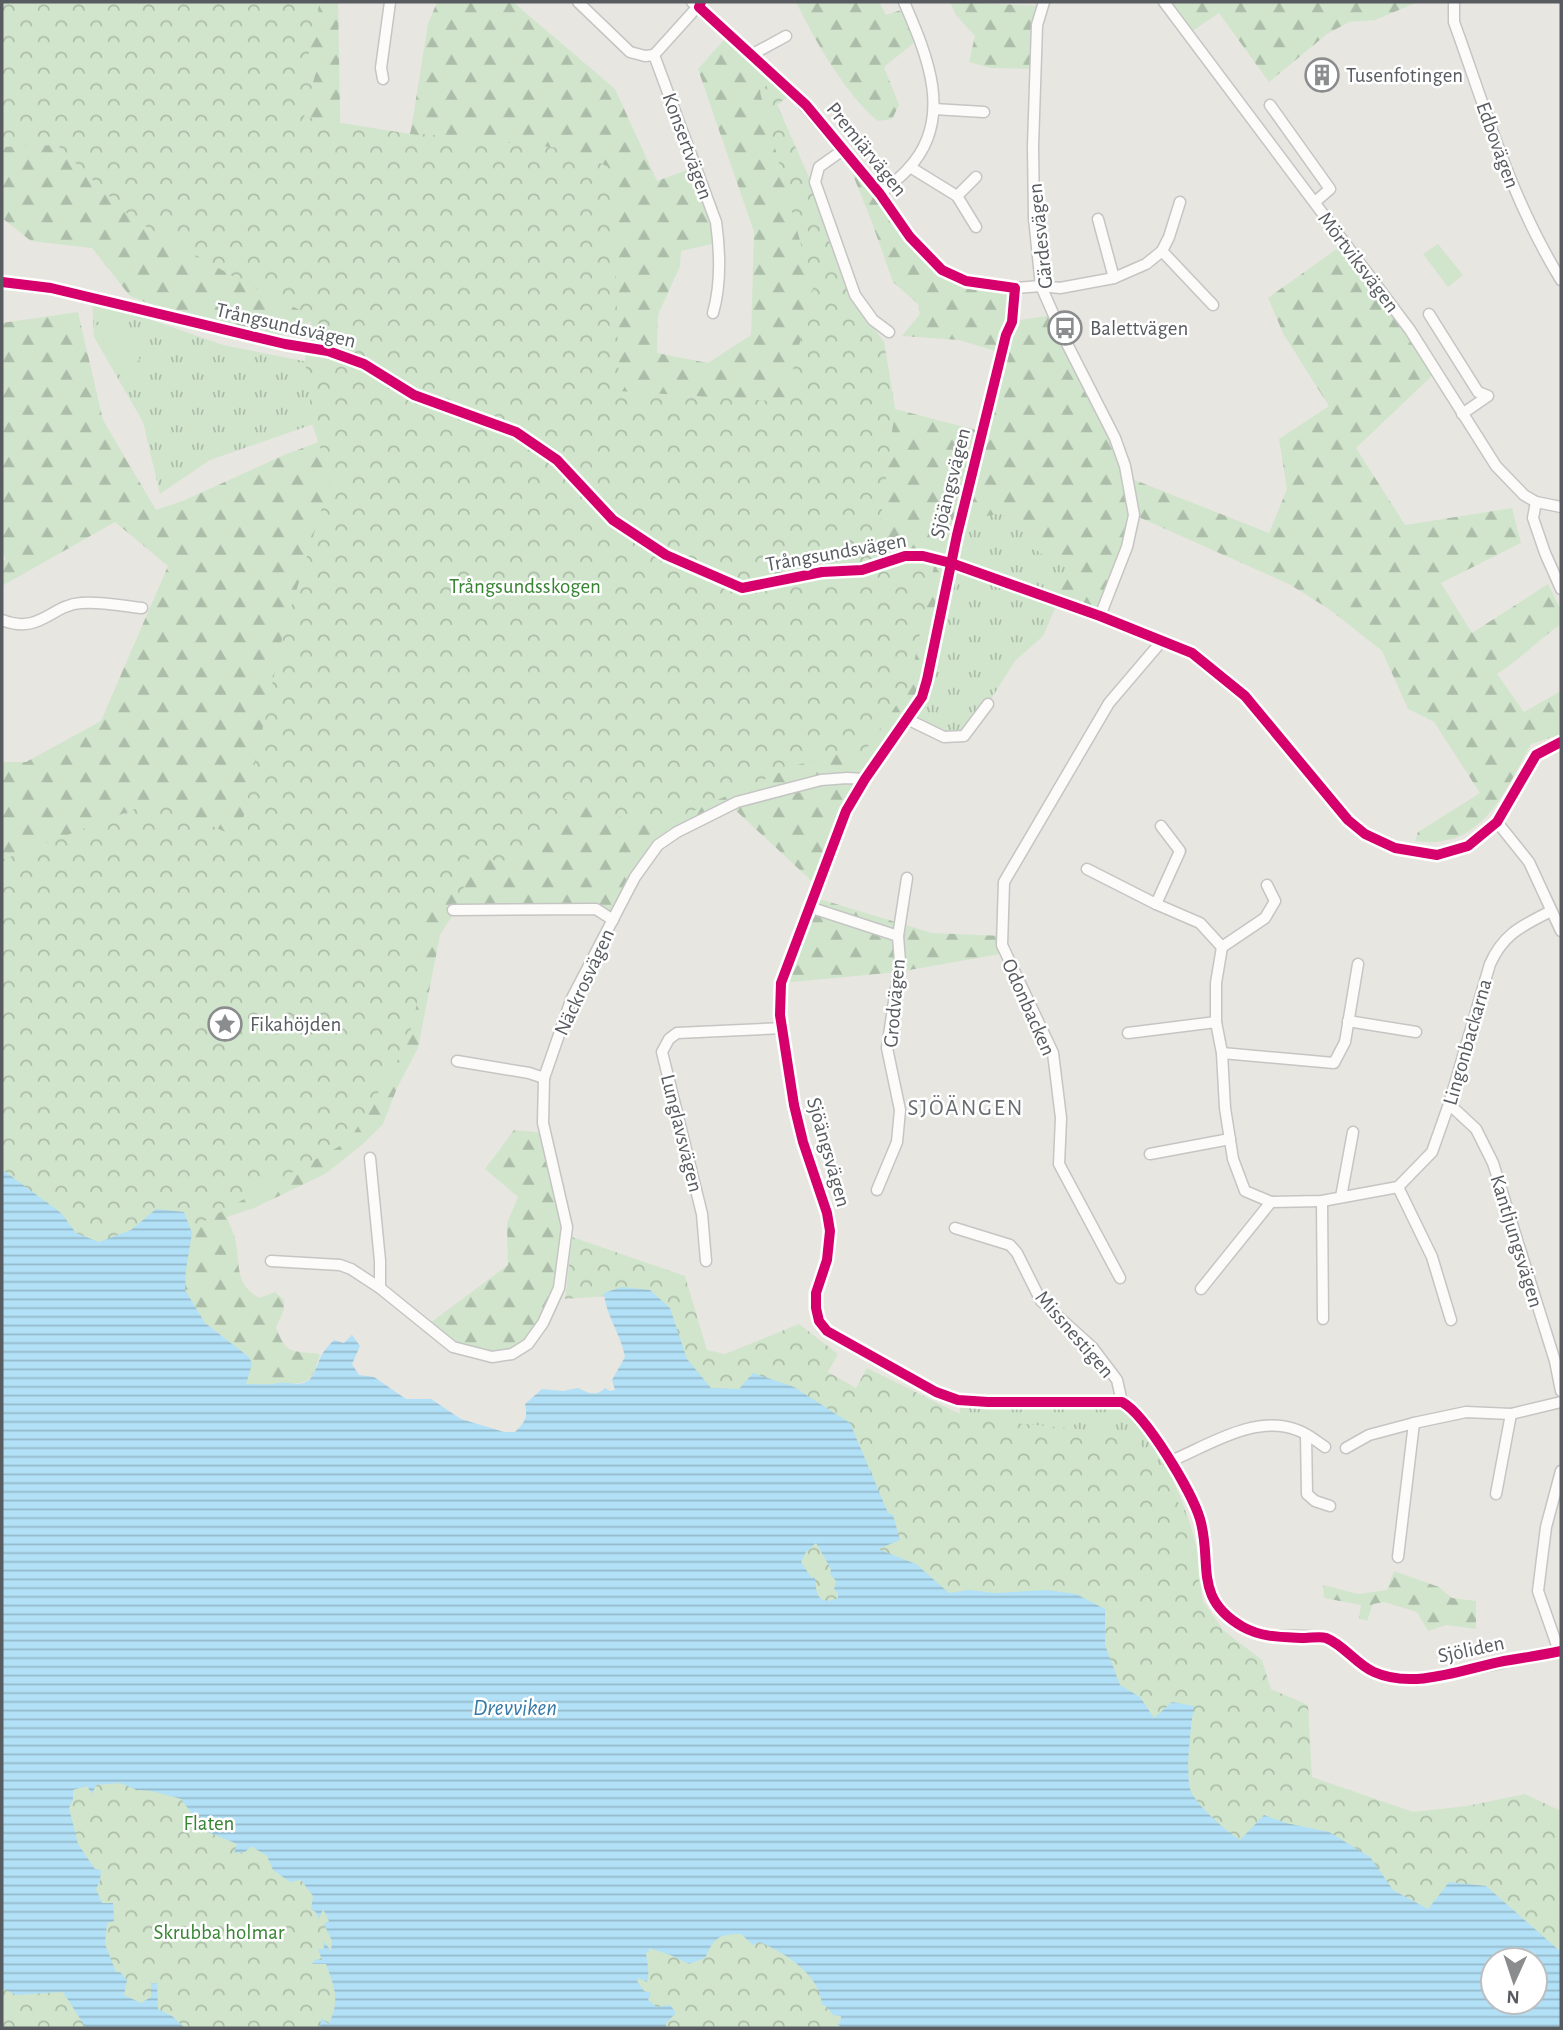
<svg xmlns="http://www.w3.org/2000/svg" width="1563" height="2030" font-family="'Alegreya Sans',sans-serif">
	<defs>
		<pattern id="grass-tufts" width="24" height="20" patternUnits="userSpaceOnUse" patternTransform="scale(1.75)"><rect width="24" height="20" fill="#d1e5cc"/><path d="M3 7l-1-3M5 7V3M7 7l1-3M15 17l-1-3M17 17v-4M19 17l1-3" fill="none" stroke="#acbda9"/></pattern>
		<pattern id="forest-firs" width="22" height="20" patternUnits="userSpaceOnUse" patternTransform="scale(1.75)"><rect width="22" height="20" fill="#d1e5cc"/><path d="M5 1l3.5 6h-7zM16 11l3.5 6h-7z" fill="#acbda9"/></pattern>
		<pattern id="park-crowns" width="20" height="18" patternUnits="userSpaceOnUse" patternTransform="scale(1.75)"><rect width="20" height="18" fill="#d1e5cc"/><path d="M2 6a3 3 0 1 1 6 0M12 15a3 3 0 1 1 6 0" fill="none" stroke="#acbda9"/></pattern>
		<pattern id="water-rules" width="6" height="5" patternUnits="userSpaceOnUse" patternTransform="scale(1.75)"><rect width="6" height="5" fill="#b2e0f6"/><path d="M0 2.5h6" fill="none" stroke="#94b9cb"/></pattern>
	</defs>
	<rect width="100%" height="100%" fill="#e8e6e1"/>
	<g fill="url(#grass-tufts)">
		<path d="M 92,299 L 223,345 L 329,366 L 409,391 L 210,460 L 160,494 L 143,422 L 94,337 Z"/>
		<path d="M 967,496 L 1013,511 L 1026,522 L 1035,549 L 1071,557 L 1058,601 L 1043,636 L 1015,661 L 988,704 L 964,736 L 944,737 L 907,719 Z"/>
		<path d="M 961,1400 L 1122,1402 C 1137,1410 1143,1425 1151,1439 C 1183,1492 1196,1535 1207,1596 L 1167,1558 L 958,1428 Z"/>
	</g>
	<g fill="url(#forest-firs)">
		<path d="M 2,2 L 338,2 L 341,167 L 331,312 L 273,339 L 218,330 L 130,296 L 92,248 L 31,241 L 2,218 Z"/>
		<path d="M 437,2 L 513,2 L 615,89 L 657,181 L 690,169 L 711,224 L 712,244 L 681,251 L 680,266 L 658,315 L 657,353 L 708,363 L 751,335 L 754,232 L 698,69 L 729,34 L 793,92 L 777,105 L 814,189 L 845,279 L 857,306 L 884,342 L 895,409 L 976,430 L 927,680 L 865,779 L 817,886 L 731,806 L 658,845 L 613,920 L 596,909 L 456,910 L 440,935 L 418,1048 L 397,1088 L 383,1124 L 363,1144 L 325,1174 L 254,1208 L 227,1217 C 229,1224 233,1231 235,1238 C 241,1264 233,1282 259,1298 L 275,1292 L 284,1300 L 284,1309 L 276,1328 C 287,1356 292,1350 320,1354 C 312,1379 312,1385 284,1383 C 280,1383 277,1385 273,1385 C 265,1386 254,1384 245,1384 L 252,1364 L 249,1357 L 205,1323 L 184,1290 L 186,1269 L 2,1171 L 2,762 L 26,762 L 101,721 L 168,566 L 115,522 L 2,586 L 2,561 L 6,559 L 2,552 L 2,323 L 78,312 L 103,420 L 156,510 L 185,500 L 284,455 L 428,401 L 366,275 L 411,130 L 428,24 Z"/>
		<path d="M 796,2 L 879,2 L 886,15 L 907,8 L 920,38 L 884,67 L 899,105 L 892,119 L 878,121 C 844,93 815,40 796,2 Z"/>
		<path d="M 950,2 L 1042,6 L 1035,69 L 991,68 L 969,62 L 975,36 L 956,15 Z"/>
		<path d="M 1164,2 L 1418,2 L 1375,20 L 1349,22 L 1327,34 L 1269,82 L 1219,13 L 1188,34 Z"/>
		<path d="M 843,150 L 942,270 L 1015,288 L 1013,321 L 1053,315 L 1115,438 L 1127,477 L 1269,533 L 1287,489 L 1279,439 L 1329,406 L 1284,335 L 1268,298 L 1345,243 L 1436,372 L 1356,448 L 1405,525 L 1512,508 L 1521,543 L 1441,583 L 1472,633 L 1548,584 L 1561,610 L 1561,624 C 1538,640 1521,659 1497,674 L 1524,712 L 1561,691 L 1561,734 L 1531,744 C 1504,793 1482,851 1415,841 L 1418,832 L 1480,793 L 1434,722 L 1408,709 L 1382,651 L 1329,609 L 1289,584 L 1134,515 L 1100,616 L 1058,601 L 1070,557 L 1051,561 L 1035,549 L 1026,522 L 1013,511 L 986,516 L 967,496 L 1002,353 L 959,340 L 902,336 L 920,314 L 918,304 L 893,282 L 871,220 Z"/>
		<path d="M 813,897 L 932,933 L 1002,936 L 1006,953 L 898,972 L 781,983 Z"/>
		<path d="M 514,1130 L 546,1133 L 566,1216 L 559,1288 L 528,1344 L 492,1357 L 453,1347 L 426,1326 L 508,1265 L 507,1223 L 518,1197 L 485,1169 Z"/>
		<path d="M 1394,1571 L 1439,1587 L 1452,1598 L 1476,1601 L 1476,1629 L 1446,1625 L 1428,1631 L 1417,1612 L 1384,1602 L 1373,1604 L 1367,1621 L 1359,1618 L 1361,1605 L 1324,1598 L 1323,1585 L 1358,1594 L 1387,1590 Z"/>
	</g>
	<g fill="url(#park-crowns)" fill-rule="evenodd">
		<path d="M 2,2 L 321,2 L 308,57 L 319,60 L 304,117 L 423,136 L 423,134 L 570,149 L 613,169 L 619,391 L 785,402 L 813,289 L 760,92 L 776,76 L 793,92 L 777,105 L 814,189 L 845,279 L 857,306 L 884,342 L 895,409 L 875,564 L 912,561 L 934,566 L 909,687 L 864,752 L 847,750 L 794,766 L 704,806 L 673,821 L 660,830 L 565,799 L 543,840 L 517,861 L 466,859 L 463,894 L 421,895 L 421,981 L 413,1024 L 401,1055 L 349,1141 L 2,1333 L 2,860 L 156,801 L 239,838 L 283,634 L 331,478 L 313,427 L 305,359 L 312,316 L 241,281 L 133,219 L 57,145 L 2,147 Z"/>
		<path d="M 572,1237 L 685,1276 L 707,1350 L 725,1354 L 799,1324 L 838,1354 L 828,1372 L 856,1388 L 867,1368 L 970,1419 L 1134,1434 L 1185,1513 L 1203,1601 L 1223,1630 L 1262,1660 L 1271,1689 L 1308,1705 L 1312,1777 L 1413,1812 L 1467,1806 L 1525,1794 L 1561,1811 L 1561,2028 L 2,2028 L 2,1523 L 672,1448 L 607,1296 L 565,1299 ZM 1493,1960 L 1535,1960 L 1535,2002 L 1493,2002 Z"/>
	</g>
	<g fill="#d1e5cc">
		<path d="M 1438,244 L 1463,275 L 1448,287 L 1423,254 Z"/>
		<path d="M 117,315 L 140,360 L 116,373 L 93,327 Z"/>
	</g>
	<path fill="url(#water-rules)" fill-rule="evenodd" d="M 3,1170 L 61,1213 L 76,1233 L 99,1242 L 131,1230 L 156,1209 L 184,1212 L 192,1233 L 186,1269 L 185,1290 L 205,1323 L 249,1357 L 252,1364 L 246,1384 C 258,1384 268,1385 279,1383 C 293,1381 306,1390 314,1373 C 322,1356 319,1355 334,1340 L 344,1343 L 352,1335 L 360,1346 L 352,1364 L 359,1375 L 374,1377 L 406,1399 L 431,1399 L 461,1419 L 504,1432 L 515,1432 C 525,1422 528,1418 525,1404 L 542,1389 L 563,1391 L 578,1388 C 588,1393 596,1397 605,1388 L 610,1391 L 615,1390 L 612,1380 L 625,1357 C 621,1334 606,1316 604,1293 L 622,1287 L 650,1290 L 670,1308 L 687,1359 L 711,1388 L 739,1389 L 753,1373 L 794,1387 L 850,1423 L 888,1513 L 893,1515 L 900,1540 L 878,1549 L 916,1564 L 949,1593 L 969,1590 L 995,1593 L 1046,1590 L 1076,1594 L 1105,1609 L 1105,1645 L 1120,1685 L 1140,1697 L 1154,1718 L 1172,1702 L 1194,1706 C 1191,1723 1184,1780 1192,1794 C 1202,1810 1224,1829 1240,1840 L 1264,1815 L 1286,1823 L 1329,1832 L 1370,1857 L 1393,1890 L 1428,1909 L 1449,1882 L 1486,1886 L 1561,1952 L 1561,2028 L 843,2028 L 837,2024 L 840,2023 L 841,2016 L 833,2015 L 826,2006 L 822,2005 C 820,1974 785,1953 760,1942 L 753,1945 L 741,1934 C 718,1934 714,1938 705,1958 L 689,1964 L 673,1956 L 649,1948 L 649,1951 L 646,1953 C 647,1963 650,1972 647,1982 L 639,1978 L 637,1981 L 644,1991 L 651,1993 L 648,2000 L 657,2007 L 670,2005 L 676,2013 L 666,2023 L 666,2028 L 320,2028 L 321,2018 L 329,2024 C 340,1999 335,1989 326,1964 L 312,1964 L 316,1959 L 322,1960 L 318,1949 L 324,1949 L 323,1940 L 331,1951 L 332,1941 L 324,1924 L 329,1921 L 323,1909 L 319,1919 L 315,1911 L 311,1910 L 313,1896 L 301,1880 L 290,1882 L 273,1870 L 267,1856 L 251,1846 L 245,1852 L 234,1853 L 237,1844 L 208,1832 L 198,1814 L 193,1815 L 181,1799 L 152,1791 L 137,1790 L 120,1783 L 96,1785 L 92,1794 L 87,1786 L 73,1790 L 73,1800 L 69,1808 L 78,1844 L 95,1869 L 101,1870 L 100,1881 L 96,1889 L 102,1903 L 113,1903 L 114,1921 L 107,1923 L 105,1944 L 116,1972 L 120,1972 L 127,1980 L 124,1995 L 141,2003 L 151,1997 L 151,1983 L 157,1983 L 158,2009 L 172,2016 L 185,2028 L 86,2028 L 63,1992 L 16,1995 L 2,1988 ZM 816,1543 L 831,1569 L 830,1574 L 836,1581 L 834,1589 L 838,1593 L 838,1598 C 818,1606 816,1594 815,1578 L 811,1577 L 801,1562 L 806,1552 ZM 1493,1960 L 1535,1960 L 1535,2002 L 1493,2002 Z"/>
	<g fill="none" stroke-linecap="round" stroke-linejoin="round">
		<defs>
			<g id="minor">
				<path d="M 578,2 L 630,52 L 645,56 L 654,55"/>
				<path d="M 692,2 L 793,92 L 880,194 L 910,237 L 942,270 L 966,281 L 1015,288 L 1041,286 L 1060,288 L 1114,278 L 1146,264 L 1162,251 L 1169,237 L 1180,202"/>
				<path d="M 1044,2 L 1037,25 L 1033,146 L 1034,218 L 1041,286 L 1062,334 L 1115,438 L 1125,466 L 1134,515 L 1127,547 L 1100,616"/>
				<path d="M 1164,2 L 1410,330 L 1496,466 L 1524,495 L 1536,502 L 1561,507"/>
				<path d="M 1454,3 L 1454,22 C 1487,113 1510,197 1561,280"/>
				<path d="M 700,4 L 654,55 L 716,222 C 720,251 721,285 713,313"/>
				<path d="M 753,54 L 786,36"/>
				<path d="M 383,79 L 381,68 L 390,2"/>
				<path d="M 1270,105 L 1330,189 L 1315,202"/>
				<path d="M 934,109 L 984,112"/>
				<path d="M 843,150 L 819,167 L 815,182 L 855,295 L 873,320 L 889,332"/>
				<path d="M 910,167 L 957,196 L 976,227"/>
				<path d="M 880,194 C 889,186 900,178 908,169 C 955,119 927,55 904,2"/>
				<path d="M 957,196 L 976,177"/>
				<path d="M 1098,219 L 1114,278"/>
				<path d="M 1162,251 L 1213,305"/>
				<path d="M 2,282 L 51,288 L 285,344 L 328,351 L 364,364 L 414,395 L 516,432 L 557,460 L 613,520 L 666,555 L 742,588 L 822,572 L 862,570 L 905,556 L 923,556 L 951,563 L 1100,616 L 1192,653 L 1245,696 L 1348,820 L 1365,834 L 1395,848 L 1437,855 L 1468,846 L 1497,822 L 1536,755 L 1561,742"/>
				<path d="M 1429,314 L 1478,392 L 1488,396 L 1462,414"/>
				<path d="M 1012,322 L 1006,335 L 957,535 L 927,680 L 922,697 L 865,779 L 846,811 L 781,983 L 780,1015 L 794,1105 L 803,1142 L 827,1213 L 830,1231 L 827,1260 L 816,1293 L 816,1308 L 819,1321 L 827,1331 L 936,1392 L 958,1400 L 988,1402 L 1122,1402 C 1145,1415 1194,1494 1201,1520 C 1209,1552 1199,1585 1223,1612 C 1257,1648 1285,1630 1324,1638 C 1335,1641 1349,1655 1359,1662"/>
				<path d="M 1536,502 L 1533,518 L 1545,553 L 1561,589"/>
				<path d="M 2,620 C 40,635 51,605 81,603 C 101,601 122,606 142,608"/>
				<path d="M 907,719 L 944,737 L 964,736 L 988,704"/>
				<path d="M 1497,822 L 1529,862 L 1561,931"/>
				<path d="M 1087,869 L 1156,904 L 1200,923 L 1222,947 L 1265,918 L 1275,901 L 1267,885"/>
				<path d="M 1156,904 L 1180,851 L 1161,826"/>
				<path d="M 809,907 L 898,936"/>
				<path d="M 453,910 L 596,909 L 613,920"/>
				<path d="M 1222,947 L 1216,983 L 1216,1022 L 1222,1053 L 1225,1108 L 1233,1159 L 1245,1191 L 1271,1202 L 1322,1201 L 1398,1187 L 1432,1152 L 1449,1104 L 1490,964 C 1504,933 1522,926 1551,911"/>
				<path d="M 1348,1021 L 1416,1032"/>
				<path d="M 1128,1033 L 1216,1022"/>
				<path d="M 1222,1053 L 1334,1063 L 1345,1042 L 1358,964"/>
				<path d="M 457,1061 L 529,1073 L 544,1078"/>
				<path d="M 1449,1104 L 1476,1129 L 1493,1163 L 1555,1361 L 1561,1391"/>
				<path d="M 1150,1154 L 1230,1139"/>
				<path d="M 370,1158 L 380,1261 L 380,1288"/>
				<path d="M 1398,1187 L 1432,1257 L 1451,1320"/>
				<path d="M 877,1190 L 897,1142 L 900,1110 L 887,1048 L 900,962 L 898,936 L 907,878"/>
				<path d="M 1341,1197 L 1353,1132"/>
				<path d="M 1322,1201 L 1323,1319"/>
				<path d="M 955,1228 L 1010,1245 L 1017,1253 L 1041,1301 L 1092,1347 L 1117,1380 L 1122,1402"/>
				<path d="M 271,1261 L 340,1265 L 351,1269 L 380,1288 L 453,1347 L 492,1357 L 512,1354 L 528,1344 L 543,1323 L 559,1288 L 567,1227 L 543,1123 L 544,1078 L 571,1000 L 635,877 L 658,845 L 677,832 L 737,802 L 821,780 L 847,778 L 865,779"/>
				<path d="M 706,1261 L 702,1214 L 662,1052 L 669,1039 L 677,1033 L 783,1028"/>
				<path d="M 1120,1278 L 1059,1164 L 1061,1118 L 1053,1053 L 1002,945 L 1004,882 L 1109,703 L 1161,642"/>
				<path d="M 1201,1289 L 1271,1202"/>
				<path d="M 1306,1435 L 1307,1494 L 1315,1501 L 1330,1506"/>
				<path d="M 1346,1448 L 1369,1435 L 1414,1423 L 1466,1412 L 1511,1414 L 1561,1402"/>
				<path d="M 1171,1461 C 1209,1445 1255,1414 1297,1430 C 1307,1433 1316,1441 1325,1447"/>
				<path d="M 1496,1494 L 1511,1414"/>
				<path d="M 1398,1557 L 1414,1423"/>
				<path d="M 1559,1651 L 1538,1591 L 1546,1527 L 1561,1471"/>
				<path d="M 1387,1677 L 1417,1680 L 1561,1651"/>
			</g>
		</defs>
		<use href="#minor" stroke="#c5c5c4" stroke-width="13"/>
		<use href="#minor" stroke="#fcfbfa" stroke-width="10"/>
		<defs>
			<g id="cycleway">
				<path d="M 701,2 L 699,7 L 806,105 L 880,194 L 910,237 L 942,270 L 966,281 L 1015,288 L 1012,322 L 1006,335 L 957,535 L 927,680 L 922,697 L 865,779 L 846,811 L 781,983 L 780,1015 L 794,1105 L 803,1142 L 827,1213 L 830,1231 L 827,1260 L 816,1293 L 816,1308 L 819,1321 L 827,1331 L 936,1392 L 958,1400 L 988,1402 L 1122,1402 C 1146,1415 1192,1492 1200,1519 C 1213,1563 1192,1598 1243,1627 C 1263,1638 1283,1637 1305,1638 C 1311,1638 1320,1636 1326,1638 C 1344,1645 1357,1665 1374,1672 C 1414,1690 1463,1669 1504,1661 C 1523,1658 1542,1655 1561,1651"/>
				<path d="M 2,282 L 51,288 L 285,344 L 328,351 L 364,364 L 414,395 L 516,432 L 557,460 L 613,520 L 666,555 L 742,588 L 822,572 L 862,570 L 905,556 L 923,556 L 951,563 L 1100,616 L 1192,653 L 1245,696 L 1348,820 L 1365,834 L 1395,848 L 1437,855 L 1468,846 L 1497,822 L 1536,755 L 1561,742"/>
			</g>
		</defs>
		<use href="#cycleway" stroke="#fff" stroke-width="15"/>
		<use href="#cycleway" stroke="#d6006c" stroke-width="10"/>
	</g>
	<defs>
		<symbol id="building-ring" viewBox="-11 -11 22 22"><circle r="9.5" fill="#fff" stroke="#8a8c8d" stroke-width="1.5"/><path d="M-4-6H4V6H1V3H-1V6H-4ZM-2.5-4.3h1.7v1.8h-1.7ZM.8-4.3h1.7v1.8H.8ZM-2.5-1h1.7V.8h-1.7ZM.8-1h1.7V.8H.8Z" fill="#8a8c8d"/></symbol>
		<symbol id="bus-ring" viewBox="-11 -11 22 22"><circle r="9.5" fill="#fff" stroke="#8a8c8d" stroke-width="1.5"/><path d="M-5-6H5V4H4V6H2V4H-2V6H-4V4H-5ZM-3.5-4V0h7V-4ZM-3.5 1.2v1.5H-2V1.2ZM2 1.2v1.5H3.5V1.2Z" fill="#8a8c8d"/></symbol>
		<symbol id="sight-ring" viewBox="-11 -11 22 22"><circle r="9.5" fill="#fff" stroke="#8a8c8d" stroke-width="1.5"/><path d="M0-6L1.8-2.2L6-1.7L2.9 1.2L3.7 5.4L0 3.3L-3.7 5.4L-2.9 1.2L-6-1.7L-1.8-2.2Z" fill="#8a8c8d"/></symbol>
	</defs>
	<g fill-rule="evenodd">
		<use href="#building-ring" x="1303" y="56" width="38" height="38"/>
		<use href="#bus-ring" x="1046" y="309" width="38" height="38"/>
		<use href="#sight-ring" x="206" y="1005" width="38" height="38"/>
	</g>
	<g text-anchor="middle" stroke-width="5" stroke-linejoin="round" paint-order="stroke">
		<g font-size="21" fill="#585c60" stroke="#fff" text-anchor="start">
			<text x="1346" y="82">Tusenfotingen</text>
			<text x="1090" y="335">Balettvägen</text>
			<text x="250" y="1031">Fikahöjden</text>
		</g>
		<g font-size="21" fill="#585c60" stroke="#fff">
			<text transform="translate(1498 145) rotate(70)" y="7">Edbovägen</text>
			<text transform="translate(688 146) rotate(70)" y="7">Konsertvägen</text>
			<text transform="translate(867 149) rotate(51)" y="7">Premiärvägen</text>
			<text transform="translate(1040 236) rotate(-96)" y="7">Gärdesvägen</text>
			<text transform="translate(1359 262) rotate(53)" y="7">Mörtviksvägen</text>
			<text transform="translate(286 325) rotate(13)" y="7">Trångsundsvägen</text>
			<text transform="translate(950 483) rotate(-76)" y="7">Sjöängsvägen</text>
			<text transform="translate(836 552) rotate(-10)" y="7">Trångsundsvägen</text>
			<text transform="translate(584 982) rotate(-65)" y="7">Näckrosvägen</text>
			<text transform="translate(894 1003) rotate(-85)" y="7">Grodvägen</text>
			<text transform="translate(1029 1007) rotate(66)" y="7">Odonbacken</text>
			<text transform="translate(1467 1042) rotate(-74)" y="7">Lingonbackarna</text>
			<text transform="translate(682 1133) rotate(76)" y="7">Lunglavsvägen</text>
			<text transform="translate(829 1152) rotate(74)" y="7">Sjöängsvägen</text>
			<text transform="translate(1517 1241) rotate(73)" y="7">Kantljungsvägen</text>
			<text transform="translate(1075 1334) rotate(49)" y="7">Missnestigen</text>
			<text transform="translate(1471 1649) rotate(-12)" y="7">Sjöliden</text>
		</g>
		<g font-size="21" fill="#378433" stroke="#fff">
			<text x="525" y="593">Trångsundsskogen</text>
			<text x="209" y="1830">Flaten</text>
			<text x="219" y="1939">Skrubba holmar</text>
		</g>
		<g font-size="23" letter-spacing="2" fill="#696e72" stroke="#fff">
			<text x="966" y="1115">SJÖÄNGEN</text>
		</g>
		<g font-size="23" font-style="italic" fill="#367aa8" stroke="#fff">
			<text x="515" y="1715">Drevviken</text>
		</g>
	</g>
	<rect width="1563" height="2030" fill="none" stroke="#585c60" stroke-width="7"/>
	<g transform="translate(1514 1981) rotate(183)"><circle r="33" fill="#ffffff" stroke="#bcbebf" stroke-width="2"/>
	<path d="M0-5L12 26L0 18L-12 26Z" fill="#8a8c8d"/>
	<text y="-10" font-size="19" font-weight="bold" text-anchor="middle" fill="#585c60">N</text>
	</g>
</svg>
